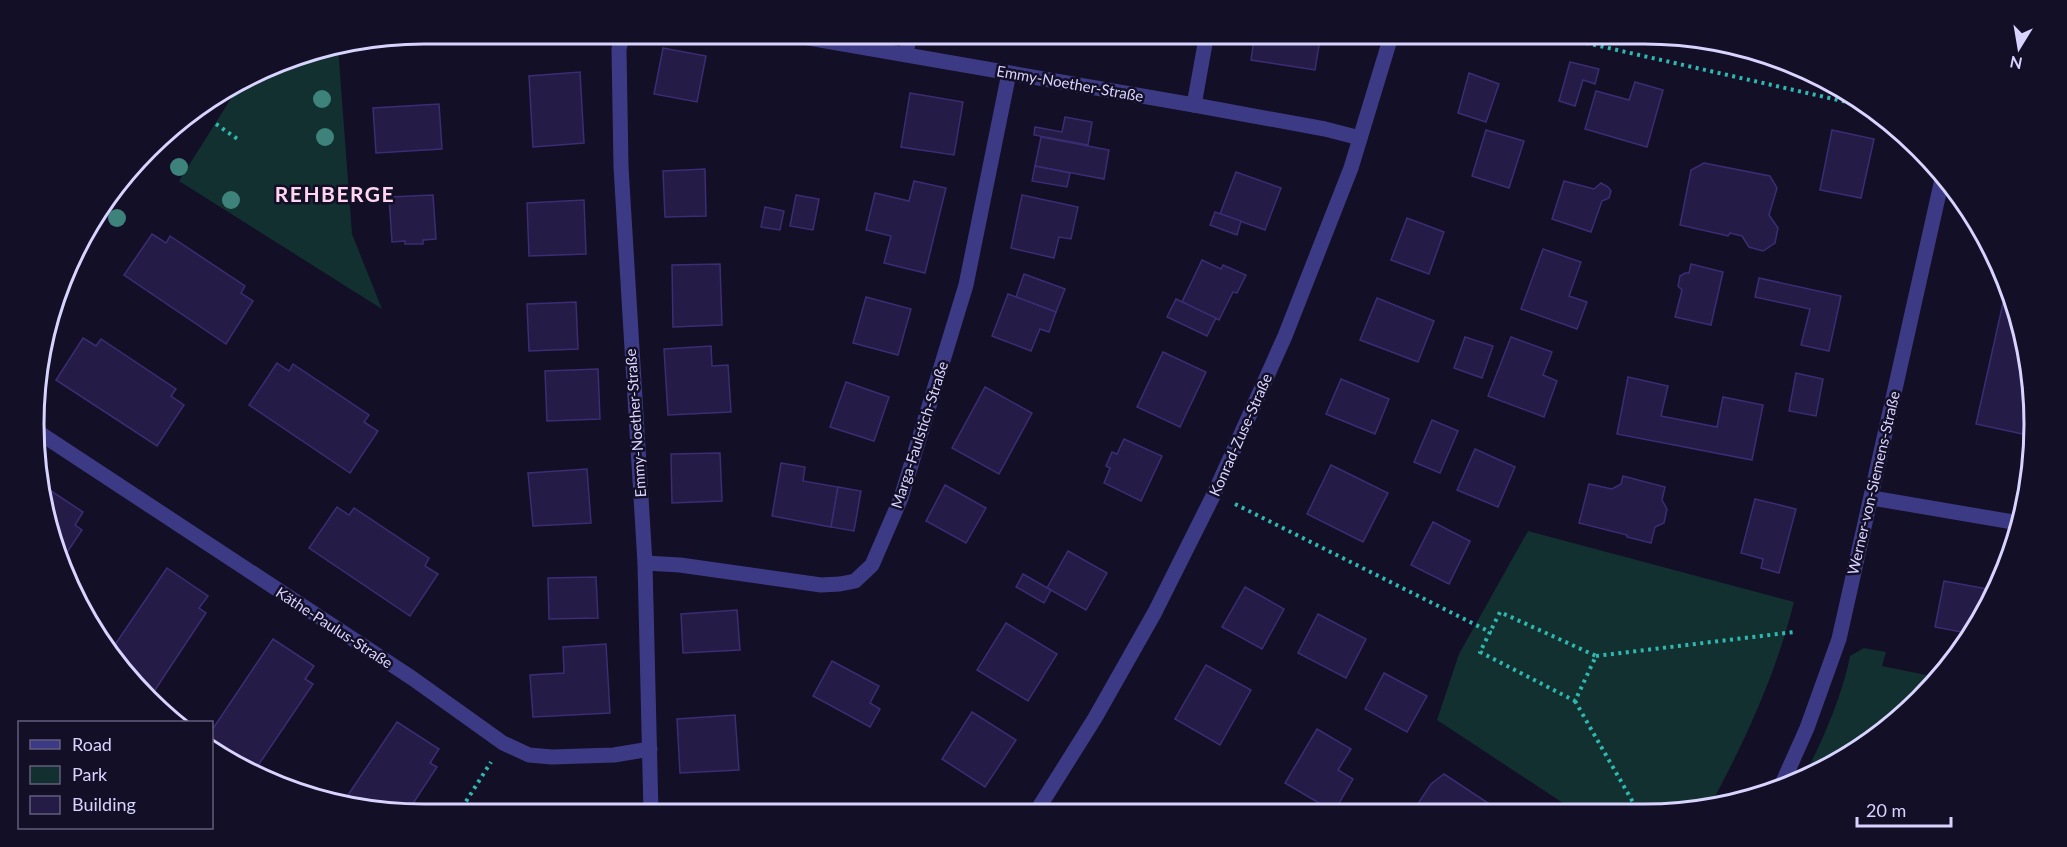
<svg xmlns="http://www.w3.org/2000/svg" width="2067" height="847" font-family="Lato,sans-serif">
	<rect width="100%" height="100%" fill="#130f26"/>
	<g fill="#12302f">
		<path d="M 338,47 L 352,234 L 382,309 L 179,181 L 237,89 L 298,54 Z"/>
		<path d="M 1528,531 L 1794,602 C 1776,674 1745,741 1710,806 L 1695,811 L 1575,811 L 1437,720 L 1459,654 Z"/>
		<path d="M 1864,648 L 1886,652 L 1882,666 L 1936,677 L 1901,717 L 1816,774 L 1804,777 C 1823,739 1842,697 1850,656 Z"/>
	</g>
	<g fill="#241b47" stroke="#3b2d73" stroke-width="1.5">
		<path d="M 1104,33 L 1156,33 L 1155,42 Z"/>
		<path d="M 1255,33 L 1321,33 L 1315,70 L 1251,60 Z"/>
		<path d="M 663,48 L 706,56 L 697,102 L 654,94 Z"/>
		<path d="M 1570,62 L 1599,69 L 1595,84 L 1583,80 L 1575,106 L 1559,101 Z"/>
		<path d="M 580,72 L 584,143 L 533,147 L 529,76 Z"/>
		<path d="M 1469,73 L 1499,84 L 1486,122 L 1458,113 Z"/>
		<path d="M 1635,82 L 1663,90 L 1647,147 L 1585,129 L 1596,91 L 1629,100 Z"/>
		<path d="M 910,93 L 963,102 L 954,155 L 901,147 Z"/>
		<path d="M 439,104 L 442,149 L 376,153 L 373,108 Z"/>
		<path d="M 1065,117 L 1092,122 L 1088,145 L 1034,135 L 1035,127 L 1062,132 Z"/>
		<path d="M 1486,130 L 1524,141 L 1509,188 L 1472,176 Z"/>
		<path d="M 1832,130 L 1874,139 L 1861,198 L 1820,190 Z"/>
		<path d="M 1041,137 L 1109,150 L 1104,179 L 1035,166 Z"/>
		<path d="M 1704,163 L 1770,176 L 1777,188 L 1769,215 L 1778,228 L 1775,243 L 1763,251 L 1749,247 L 1742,236 L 1730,233 L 1728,236 L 1680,225 L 1691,170 Z"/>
		<path d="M 1035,166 L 1070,173 L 1067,187 L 1032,181 Z"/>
		<path d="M 705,169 L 706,216 L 665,217 L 663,171 Z"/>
		<path d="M 1236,172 L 1281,188 L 1265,230 L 1220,214 Z"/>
		<path d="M 914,181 L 946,188 L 925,273 L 884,263 L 891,236 L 866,230 L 875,193 L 909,201 Z"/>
		<path d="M 1564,181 L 1594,189 L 1601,183 L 1608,187 L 1611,191 L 1609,198 L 1602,201 L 1591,232 L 1552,219 Z"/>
		<path d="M 433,195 L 436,239 L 423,240 L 423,244 L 405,244 L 405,241 L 392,242 L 389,197 Z"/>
		<path d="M 796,195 L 819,199 L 813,230 L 790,226 Z"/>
		<path d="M 1022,195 L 1078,207 L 1071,239 L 1059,237 L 1054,258 L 1011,248 Z"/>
		<path d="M 584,200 L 586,254 L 529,256 L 527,203 Z"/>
		<path d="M 765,207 L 784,211 L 780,230 L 761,227 Z"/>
		<path d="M 1215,212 L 1241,221 L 1237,235 L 1210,225 Z"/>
		<path d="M 1407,218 L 1444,232 L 1429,274 L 1391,260 Z"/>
		<path d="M 152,234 L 166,243 L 170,236 L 245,286 L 241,293 L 253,301 L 226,344 L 124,275 Z"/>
		<path d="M 1543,249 L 1581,262 L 1569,296 L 1587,302 L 1577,329 L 1521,309 Z"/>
		<path d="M 1202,260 L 1221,269 L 1223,265 L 1246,275 L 1237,293 L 1233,292 L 1219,320 L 1182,302 Z"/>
		<path d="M 720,264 L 722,325 L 673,327 L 672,265 Z"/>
		<path d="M 1691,264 L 1723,272 L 1711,325 L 1675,317 L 1682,290 L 1678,286 L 1680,276 L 1685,273 L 1689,273 Z"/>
		<path d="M 1024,274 L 1065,289 L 1056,312 L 1016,297 Z"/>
		<path d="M 1759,278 L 1841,296 L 1829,351 L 1801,345 L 1810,309 L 1755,297 Z"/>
		<path d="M 2007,285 L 2021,322 L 2033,398 L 2032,436 L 1976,424 Z"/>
		<path d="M 1008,294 L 1056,312 L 1049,332 L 1040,329 L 1031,351 L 992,336 Z"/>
		<path d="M 866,297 L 911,309 L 898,355 L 853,343 Z"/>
		<path d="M 1377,298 L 1434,321 L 1418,362 L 1360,340 Z"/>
		<path d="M 1176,299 L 1216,318 L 1207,336 L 1167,317 Z"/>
		<path d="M 576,302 L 578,349 L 529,351 L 527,304 Z"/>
		<path d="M 1465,337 L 1493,346 L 1482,378 L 1454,368 Z"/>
		<path d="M 1511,337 L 1552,352 L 1543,375 L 1557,381 L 1544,417 L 1488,396 Z"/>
		<path d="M 83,338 L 96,346 L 101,339 L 176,389 L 171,396 L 184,405 L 157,446 L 56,380 Z"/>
		<path d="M 711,346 L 712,366 L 728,365 L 731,412 L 668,415 L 664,349 Z"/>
		<path d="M 1163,352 L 1206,372 L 1180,427 L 1137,407 Z"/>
		<path d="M 277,363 L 289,371 L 293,364 L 369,415 L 364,422 L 378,431 L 350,473 L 249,405 Z"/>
		<path d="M 598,369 L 600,419 L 547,421 L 545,371 Z"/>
		<path d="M 1796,373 L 1823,379 L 1816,416 L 1789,411 Z"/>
		<path d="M 1628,377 L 1668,386 L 1661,416 L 1717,427 L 1723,397 L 1763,405 L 1752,460 L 1617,434 Z"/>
		<path d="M 1341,379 L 1389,399 L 1375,434 L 1326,414 Z"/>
		<path d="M 846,382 L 889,397 L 874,441 L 830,427 Z"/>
		<path d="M 985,387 L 1032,413 L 999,474 L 952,448 Z"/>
		<path d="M 1432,420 L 1458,431 L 1440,473 L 1414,462 Z"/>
		<path d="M 1124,439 L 1162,456 L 1141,501 L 1104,483 L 1110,468 L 1106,466 L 1112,452 L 1117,454 Z"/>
		<path d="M 1475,449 L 1515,467 L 1498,507 L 1457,490 Z"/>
		<path d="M 720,453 L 722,501 L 672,503 L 671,454 Z"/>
		<path d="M 781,463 L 805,467 L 803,481 L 838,487 L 831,527 L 772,516 Z"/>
		<path d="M 1331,465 L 1388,493 L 1363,542 L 1307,514 Z"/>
		<path d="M 587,469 L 591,523 L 533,526 L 528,473 Z"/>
		<path d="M 1623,476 L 1665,487 L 1662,500 L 1667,509 L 1664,523 L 1655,527 L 1651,543 L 1627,537 L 1627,535 L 1579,523 L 1589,484 L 1612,489 L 1621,484 Z"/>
		<path d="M 42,485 L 83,512 L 75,525 L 82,530 L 64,557 L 41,500 L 40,487 Z"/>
		<path d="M 945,485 L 986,508 L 966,543 L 926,521 Z"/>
		<path d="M 838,487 L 861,491 L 854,531 L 831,527 Z"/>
		<path d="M 1755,499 L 1796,509 L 1779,573 L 1761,568 L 1763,559 L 1741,553 Z"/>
		<path d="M 337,507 L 349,515 L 354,508 L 429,558 L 425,566 L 438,574 L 410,616 L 309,548 Z"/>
		<path d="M 1433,522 L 1470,541 L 1449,584 L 1411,565 Z"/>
		<path d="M 1068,551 L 1107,573 L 1086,610 L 1047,588 Z"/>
		<path d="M 167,568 L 208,596 L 199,608 L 206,613 L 151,696 L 110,652 Z"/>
		<path d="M 1023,574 L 1051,590 L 1044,603 L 1016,587 Z"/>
		<path d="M 596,577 L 598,618 L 549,619 L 548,578 Z"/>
		<path d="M 1944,581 L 1993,590 L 1971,634 L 1935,627 Z"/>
		<path d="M 1245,587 L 1284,609 L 1262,649 L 1222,627 Z"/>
		<path d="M 737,610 L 740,650 L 683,653 L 681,614 Z"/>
		<path d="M 1318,614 L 1366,639 L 1346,678 L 1298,653 Z"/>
		<path d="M 1006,623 L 1057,654 L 1028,701 L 977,670 Z"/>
		<path d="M 273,639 L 314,666 L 305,679 L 313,684 L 255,770 L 212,744 L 212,730 Z"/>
		<path d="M 606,644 L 610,713 L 533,717 L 530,675 L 564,673 L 563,647 Z"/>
		<path d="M 832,661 L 879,686 L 870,703 L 880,709 L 870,727 L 813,696 Z"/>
		<path d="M 1206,665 L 1251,690 L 1220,745 L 1175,719 Z"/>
		<path d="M 1384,673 L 1427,696 L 1407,732 L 1365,709 Z"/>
		<path d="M 972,712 L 1016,740 L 985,787 L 942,759 Z"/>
		<path d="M 735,715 L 739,770 L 680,773 L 677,719 Z"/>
		<path d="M 397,722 L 439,749 L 430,763 L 437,767 L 408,811 L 344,801 Z"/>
		<path d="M 1317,729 L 1351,749 L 1338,770 L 1353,779 L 1334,812 L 1285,783 Z"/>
		<path d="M 1444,774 L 1500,811 L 1413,811 L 1431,784 Z"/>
		<path d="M 1265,805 L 1277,812 L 1261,812 Z"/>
		<path d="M 611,807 L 612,813 L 563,814 L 562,810 Z"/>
	</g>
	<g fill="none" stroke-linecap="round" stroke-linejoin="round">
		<g stroke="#2fb8b0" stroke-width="4" stroke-dasharray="3 4.5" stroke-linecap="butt">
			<path d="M 1542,33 L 1869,107"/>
			<path d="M 216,124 L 239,140"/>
			<path d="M 1235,504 L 1490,632 L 1480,652 L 1575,701 L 1596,656 L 1500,612 L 1490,632"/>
			<path d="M 1596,656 L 1794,632"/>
			<path d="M 1575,701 L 1638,811"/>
			<path d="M 458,814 L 491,762"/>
		</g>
		<g stroke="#3d3a85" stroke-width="15">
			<path d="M 906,54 L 910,33"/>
			<path d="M 1194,105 L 1207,33"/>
		</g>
		<g stroke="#3d3a85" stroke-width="15">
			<path d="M 623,33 L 619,49 L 621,167 L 645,563 L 651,813"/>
			<path d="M 780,33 L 1194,105 L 1325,129 L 1360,138"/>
			<path d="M 78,249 L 114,193"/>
			<path d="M 38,432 L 412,678 L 503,743 L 529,755 L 552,757 L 614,755 L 650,749"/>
			<path d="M 1872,498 L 2019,523"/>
			<path d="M 645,563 L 680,565 L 821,585 L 840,584 L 855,581 L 872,565 L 901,498 L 966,285 L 1009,73"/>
			<path d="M 1782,784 L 1807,728 L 1839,639 L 1943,175"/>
			<path d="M 1036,812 L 1095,718 L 1155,612 L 1214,494 L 1285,336 L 1351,168 L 1392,33"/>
		</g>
	</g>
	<g fill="#3d827b">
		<circle cx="322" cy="99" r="9"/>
		<circle cx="325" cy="137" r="9"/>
		<circle cx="179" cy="167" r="9"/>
		<circle cx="231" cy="200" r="9"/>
		<circle cx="117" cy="218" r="9"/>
	</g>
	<g text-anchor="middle" stroke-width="5" stroke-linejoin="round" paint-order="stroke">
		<g font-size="15" fill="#d9d4ff" stroke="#130f26">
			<text transform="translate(1070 84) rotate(10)" y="5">Emmy-Noether-Straße</text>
			<text transform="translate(636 423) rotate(-94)" y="5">Emmy-Noether-Straße</text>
			<text transform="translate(920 435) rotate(-72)" y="5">Marga-Faulstich-Straße</text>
			<text transform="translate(1241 435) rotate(-66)" y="5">Konrad-Zuse-Straße</text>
			<text transform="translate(1874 483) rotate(-77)" y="5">Werner-von-Siemens-Straße</text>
			<text transform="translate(334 628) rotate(33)" y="5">Käthe-Paulus-Straße</text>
		</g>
		<g font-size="21" font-weight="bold" letter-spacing="1.5" fill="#ffd6f0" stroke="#130f26">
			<text x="335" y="202">REHBERGE</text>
		</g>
	</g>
	<path d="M0 0H2067V847H0ZM424 44H1644A380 380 0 0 1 2024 424V424A380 380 0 0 1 1644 804H424A380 380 0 0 1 44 424V424A380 380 0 0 1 424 44Z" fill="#130f26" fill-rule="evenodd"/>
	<path fill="none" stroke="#d9d4ff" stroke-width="3" d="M424 44H1644A380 380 0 0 1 2024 424V424A380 380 0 0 1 1644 804H424A380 380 0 0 1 44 424V424A380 380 0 0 1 424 44Z"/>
	<rect x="18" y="721" width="195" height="108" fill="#130f26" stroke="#625e7d" stroke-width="1.5"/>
	<rect x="30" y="740" width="30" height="9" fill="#3d3a85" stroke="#625e7d" stroke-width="1.5"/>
	<text x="72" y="751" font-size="18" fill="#d9d4ff">Road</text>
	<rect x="30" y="766" width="30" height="18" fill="#12302f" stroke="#625e7d" stroke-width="1.5"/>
	<text x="72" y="781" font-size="18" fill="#d9d4ff">Park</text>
	<rect x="30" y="796" width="30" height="18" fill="#241b47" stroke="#625e7d" stroke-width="1.5"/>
	<text x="72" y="811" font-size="18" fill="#d9d4ff">Building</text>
	<g transform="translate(2019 48) rotate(191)" stroke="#130f26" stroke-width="4.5" paint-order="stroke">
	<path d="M0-4.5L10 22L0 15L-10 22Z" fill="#d9d4ff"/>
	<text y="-9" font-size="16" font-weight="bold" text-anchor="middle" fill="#d9d4ff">N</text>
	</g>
	<path d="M1857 817v9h94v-9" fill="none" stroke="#d9d4ff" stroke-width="3"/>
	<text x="1866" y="817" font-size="18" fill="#d9d4ff" stroke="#130f26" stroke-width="4.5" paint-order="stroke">20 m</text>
</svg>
